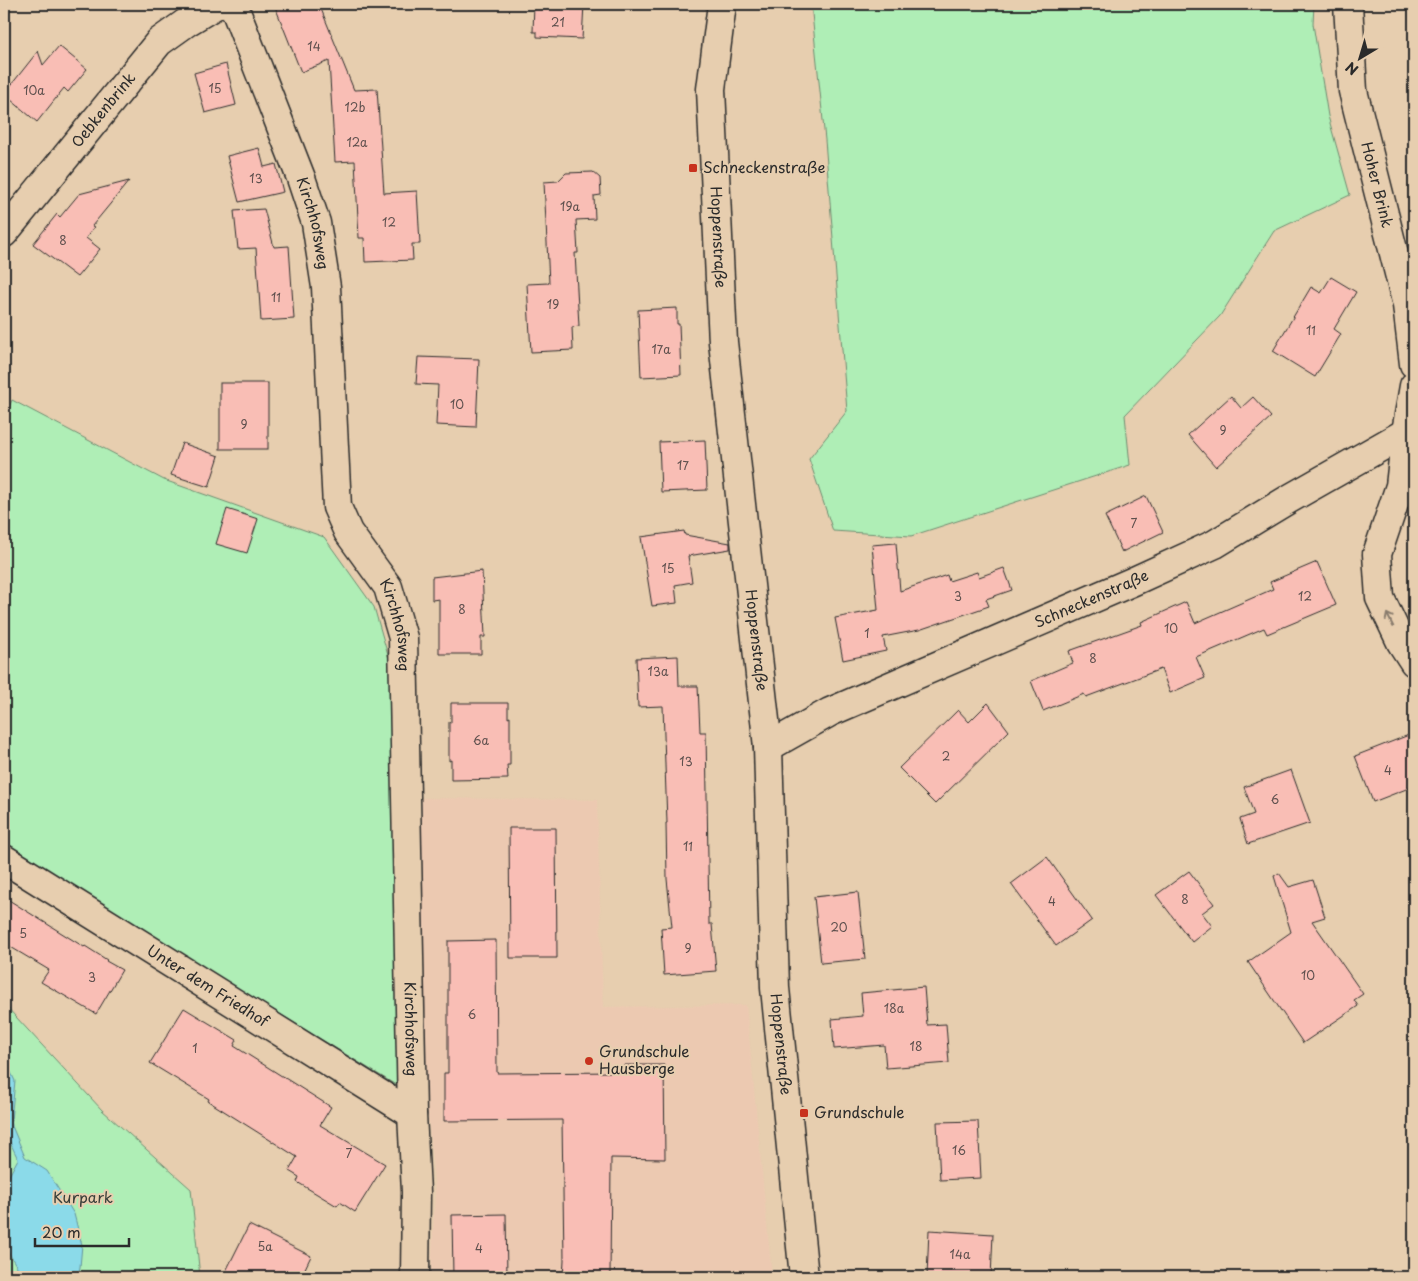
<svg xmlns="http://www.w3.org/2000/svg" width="1418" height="1281" font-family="'Playpen Sans',sans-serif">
	<rect width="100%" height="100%" fill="#e7ceaf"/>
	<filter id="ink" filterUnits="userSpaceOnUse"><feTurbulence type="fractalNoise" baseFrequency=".02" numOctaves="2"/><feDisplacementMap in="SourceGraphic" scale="10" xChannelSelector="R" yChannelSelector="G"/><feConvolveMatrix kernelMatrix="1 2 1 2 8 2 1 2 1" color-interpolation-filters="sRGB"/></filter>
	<g filter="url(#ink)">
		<path fill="#ecc9b1" d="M 417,798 L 597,800 L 603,1007 L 746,1005 L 772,1277 L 431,1277 L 435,1193 L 428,1114 Z"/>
		<g fill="#afeeb6" stroke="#6d8c70">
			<path d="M 811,4 L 1314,4 L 1313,24 L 1328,116 L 1350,195 L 1274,231 L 1220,316 L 1125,415 L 1130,465 L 911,536 L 833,531 L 809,459 L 847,411 L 825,140 Z"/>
			<path d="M 12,400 L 164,480 L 324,537 L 374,607 L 389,659 L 399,1087 L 4,845 L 4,419 Z"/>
			<path d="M 4,1004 L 102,1110 L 191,1189 L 200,1277 L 4,1277 Z"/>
		</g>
		<path fill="#8bdae9" stroke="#65949d" d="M 4,1058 L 15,1081 L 11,1120 L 12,1126 L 25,1157 L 47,1171 L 74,1214 L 82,1245 L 80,1267 L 78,1277 L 23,1277 L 4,1245 L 4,1185 L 18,1159 L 4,1130 Z"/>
		<g fill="#f9beb5" stroke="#2b2b2b">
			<path d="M 274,4 L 319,4 L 354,90 L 377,89 L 384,193 L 417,191 L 420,244 L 412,244 L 413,260 L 365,262 L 364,238 L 359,238 L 355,161 L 335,162 L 329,61 L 301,72 Z"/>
			<path d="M 534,4 L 584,4 L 582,39 L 537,37 L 537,32 L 533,32 Z"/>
			<path d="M 59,46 L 87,69 L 68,92 L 64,88 L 37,122 L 4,94 L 38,51 L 43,65 Z"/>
			<path d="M 226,64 L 236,105 L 205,113 L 194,73 Z"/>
			<path d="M 259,148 L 264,167 L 276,164 L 283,192 L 239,202 L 227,156 Z"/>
			<path d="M 593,172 L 600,178 L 601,195 L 594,196 L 595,219 L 576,220 L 578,253 L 575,253 L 579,326 L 572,327 L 573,350 L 531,352 L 527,284 L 549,283 L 544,182 L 558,181 L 566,173 Z"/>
			<path d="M 129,181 L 92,226 L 94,227 L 86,238 L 100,249 L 77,277 L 33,244 L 57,214 L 60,217 L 79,194 Z"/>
			<path d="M 264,209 L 274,247 L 289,246 L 294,319 L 261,321 L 256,248 L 238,249 L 234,211 Z"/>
			<path d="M 1331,277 L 1356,292 L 1334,329 L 1341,334 L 1315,377 L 1273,351 L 1311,287 L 1321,293 Z"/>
			<path d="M 677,308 L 677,324 L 679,324 L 681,375 L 641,377 L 638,310 Z"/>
			<path d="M 418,357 L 479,359 L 476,427 L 436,425 L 438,385 L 416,384 Z"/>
			<rect x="220" y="383" width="48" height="66"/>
			<path d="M 1231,396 L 1241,408 L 1253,397 L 1271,417 L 1216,467 L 1188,435 Z"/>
			<path d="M 705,440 L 707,490 L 661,492 L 659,442 Z"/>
			<path d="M 182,443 L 219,456 L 209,487 L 171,475 Z"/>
			<path d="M 1146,496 L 1163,532 L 1122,552 L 1105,516 Z"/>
			<path d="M 227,509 L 258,519 L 247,553 L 216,544 Z"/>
			<path d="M 684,531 L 685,535 L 730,543 L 730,549 L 688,556 L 692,582 L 675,585 L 677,603 L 652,606 L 641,537 Z"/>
			<path d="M 896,543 L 900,591 L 947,575 L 949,581 L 977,572 L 979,577 L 1004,568 L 1012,590 L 986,599 L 989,606 L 919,630 L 883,637 L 886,651 L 843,660 L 835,618 L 878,610 L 872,545 Z"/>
			<path d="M 1317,562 L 1336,605 L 1267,634 L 1264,628 L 1196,657 L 1205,678 L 1170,693 L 1161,669 L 1086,697 L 1084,694 L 1043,711 L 1031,681 L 1073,663 L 1069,651 L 1142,625 L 1141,622 L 1186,602 L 1195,623 L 1273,589 L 1270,582 Z"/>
			<path d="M 482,571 L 485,637 L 481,637 L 481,654 L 439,654 L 439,599 L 432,600 L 432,577 Z"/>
			<path d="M 678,656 L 679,686 L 698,686 L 700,732 L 706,732 L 709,924 L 712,924 L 716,971 L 664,975 L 661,928 L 672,927 L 667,879 L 666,823 L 667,823 L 663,706 L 638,707 L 636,658 Z"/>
			<path d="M 451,703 L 508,703 L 508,718 L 510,717 L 510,765 L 507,765 L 508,779 L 451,780 L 451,760 L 449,761 L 449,722 L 451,723 Z"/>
			<path d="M 988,703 L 1009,731 L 935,804 L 899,768 L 958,710 L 969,722 Z"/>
			<path d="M 1414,733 L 1414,786 L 1373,802 L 1355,756 Z"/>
			<path d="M 1291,770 L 1310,823 L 1248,844 L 1240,819 L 1254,814 L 1244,787 Z"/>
			<path d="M 509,828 L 556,828 L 557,958 L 510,958 Z"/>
			<path d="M 1047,857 L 1092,920 L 1056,946 L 1011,884 Z"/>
			<path d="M 1189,871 L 1214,904 L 1202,913 L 1212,926 L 1192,942 L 1156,895 Z"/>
			<path d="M 1279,873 L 1289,887 L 1313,880 L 1325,917 L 1312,921 L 1363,994 L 1354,1000 L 1358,1006 L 1303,1043 L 1248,962 L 1291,932 L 1274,876 Z"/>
			<path d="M 858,892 L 865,959 L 821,963 L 814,897 Z"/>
			<path d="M 4,897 L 84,947 L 85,946 L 107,960 L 106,961 L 122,970 L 96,1014 L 41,982 L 49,970 L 4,943 Z"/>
			<path d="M 496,940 L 497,1073 L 624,1072 L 624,1065 L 664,1065 L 665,1159 L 611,1158 L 610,1277 L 563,1277 L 564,1260 L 562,1120 L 444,1121 L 444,1073 L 448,1073 L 448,941 Z"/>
			<path d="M 924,987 L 927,1025 L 946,1024 L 949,1063 L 886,1068 L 884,1045 L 834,1049 L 832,1019 L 863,1016 L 861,993 Z"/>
			<path d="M 184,1008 L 237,1040 L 234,1046 L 331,1107 L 320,1125 L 385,1164 L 355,1212 L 340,1202 L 337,1206 L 297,1182 L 299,1177 L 289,1171 L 297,1157 L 208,1101 L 209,1099 L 150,1063 Z"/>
			<path d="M 978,1121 L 981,1178 L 940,1180 L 937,1122 Z"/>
			<path d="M 506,1214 L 507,1277 L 453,1277 L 452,1215 Z"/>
			<path d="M 249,1225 L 311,1256 L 301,1277 L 223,1277 Z"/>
			<path d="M 929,1230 L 993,1234 L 991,1277 L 927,1277 Z"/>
		</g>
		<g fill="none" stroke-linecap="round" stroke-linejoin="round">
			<defs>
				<g id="street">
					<path id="s1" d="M 233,4 L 301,178 L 316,223 L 326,287 L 337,507 L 348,532 L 388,587 L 403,638 L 412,1114 L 416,1192 L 415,1277"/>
					<path id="s2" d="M 722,4 L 711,89 L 723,342 L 768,747 L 775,988 L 804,1277"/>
					<path id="s3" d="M 1348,4 L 1353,91 L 1407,305 L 1414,364"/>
					<path id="s4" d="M 4,233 L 159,42 L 187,22 L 217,4"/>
					<path d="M 1414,386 L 1406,432 L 1400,486 L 1377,554 L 1380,598 L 1401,642 L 1414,662"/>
					<path id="s5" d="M 768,747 L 830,712 L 1134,581 L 1215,544 L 1289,499 L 1414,428"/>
					<path id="s6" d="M 4,859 L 412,1114"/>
				</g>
			</defs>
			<use href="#street" stroke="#2b2b2b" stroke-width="31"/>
			<use href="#street" stroke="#e7ceaf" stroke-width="28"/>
		</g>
		<defs><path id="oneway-shaft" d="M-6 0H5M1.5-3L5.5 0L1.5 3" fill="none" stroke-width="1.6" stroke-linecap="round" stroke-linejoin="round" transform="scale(1.25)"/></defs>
		<use stroke="#897c6d" href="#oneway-shaft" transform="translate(1390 620) rotate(-116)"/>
	</g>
	<g fill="#c8321e" stroke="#e7ceaf" stroke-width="2">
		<rect x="688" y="163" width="10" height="10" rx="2.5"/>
		<circle cx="589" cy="1061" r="5"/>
		<rect x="799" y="1108" width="10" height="10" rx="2.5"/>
	</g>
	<g text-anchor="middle" stroke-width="4" stroke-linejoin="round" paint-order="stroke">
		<g font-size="12" fill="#5e504e">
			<text x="558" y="27">21</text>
			<text x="314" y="51">14</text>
			<text x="215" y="93">15</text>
			<text x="34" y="95">10a</text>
			<text x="355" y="112">12b</text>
			<text x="357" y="147">12a</text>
			<text x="256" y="183">13</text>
			<text x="570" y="211">19a</text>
			<text x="389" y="227">12</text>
			<text x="63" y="245">8</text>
			<text x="276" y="302">11</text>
			<text x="553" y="309">19</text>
			<text x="1311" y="335">11</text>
			<text x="661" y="354">17a</text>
			<text x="457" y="409">10</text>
			<text x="244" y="429">9</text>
			<text x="1223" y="435">9</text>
			<text x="683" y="470">17</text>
			<text x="1134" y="528">7</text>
			<text x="668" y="573">15</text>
			<text x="958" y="601">3</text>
			<text x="1305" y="601">12</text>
			<text x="462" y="614">8</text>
			<text x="1171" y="633">10</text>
			<text x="867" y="638">1</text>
			<text x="1093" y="663">8</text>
			<text x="658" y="676">13a</text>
			<text x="481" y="745">6a</text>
			<text x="946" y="761">2</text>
			<text x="686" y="766">13</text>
			<text x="1388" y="775">4</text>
			<text x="1275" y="804">6</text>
			<text x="688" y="851">11</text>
			<text x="1185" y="904">8</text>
			<text x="1052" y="906">4</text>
			<text x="839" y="932">20</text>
			<text x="23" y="938">5</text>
			<text x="688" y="953">9</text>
			<text x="1308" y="980">10</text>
			<text x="92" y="982">3</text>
			<text x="894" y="1013">18a</text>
			<text x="472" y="1019">6</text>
			<text x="916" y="1051">18</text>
			<text x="195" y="1053">1</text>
			<text x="959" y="1155">16</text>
			<text x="349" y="1158">7</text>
			<text x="265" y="1251">5a</text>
			<text x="479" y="1253">4</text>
			<text x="960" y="1259">14a</text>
		</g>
		<g font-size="15" fill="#2b2b2b" stroke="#e7ceaf">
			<text dy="5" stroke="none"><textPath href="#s4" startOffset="158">Oebkenbrink</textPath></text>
			<text dy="5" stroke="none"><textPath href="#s3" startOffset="184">Hoher Brink</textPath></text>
			<text dy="5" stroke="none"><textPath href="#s1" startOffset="234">Kirchhofsweg</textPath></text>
			<text dy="5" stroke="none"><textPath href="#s2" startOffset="234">Hoppenstraße</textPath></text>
			<text dy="5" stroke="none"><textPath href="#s5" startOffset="356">Schneckenstraße</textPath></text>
			<text dy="5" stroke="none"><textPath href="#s1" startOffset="654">Kirchhofsweg</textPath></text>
			<text dy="5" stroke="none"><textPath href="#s2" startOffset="639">Hoppenstraße</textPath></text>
			<text dy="5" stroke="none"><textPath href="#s6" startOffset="240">Unter dem Friedhof</textPath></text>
			<text dy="5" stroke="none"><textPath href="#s1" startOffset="1059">Kirchhofsweg</textPath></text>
			<text dy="5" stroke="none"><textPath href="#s2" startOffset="1044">Hoppenstraße</textPath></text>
		</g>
		<g font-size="15" fill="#2b2b2b" stroke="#e7ceaf" text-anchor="start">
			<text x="703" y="173">Schneckenstraße</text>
			<text x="599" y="1057">Grundschule<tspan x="599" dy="17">Hausberge</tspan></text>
			<text x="814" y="1118">Grundschule</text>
		</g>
		<g font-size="15" fill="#383e39" stroke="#e7ceaf">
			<text x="83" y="1203">Kurpark</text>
		</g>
	</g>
	<rect width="1418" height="1281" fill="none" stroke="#e7ceaf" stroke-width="20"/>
	<rect x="10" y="10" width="1398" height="1261" fill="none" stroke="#2b2b2b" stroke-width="2" filter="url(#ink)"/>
	<g transform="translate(1360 58) rotate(218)" stroke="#e7ceaf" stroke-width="4" paint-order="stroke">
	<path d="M0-4L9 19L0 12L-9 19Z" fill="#2b2b2b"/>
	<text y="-8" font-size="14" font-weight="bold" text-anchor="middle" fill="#2b2b2b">N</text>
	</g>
	<path d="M35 1238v8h94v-8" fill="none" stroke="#2b2b2b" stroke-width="2.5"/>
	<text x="42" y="1238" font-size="15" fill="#2b2b2b" stroke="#e7ceaf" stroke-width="4" paint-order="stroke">20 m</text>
</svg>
